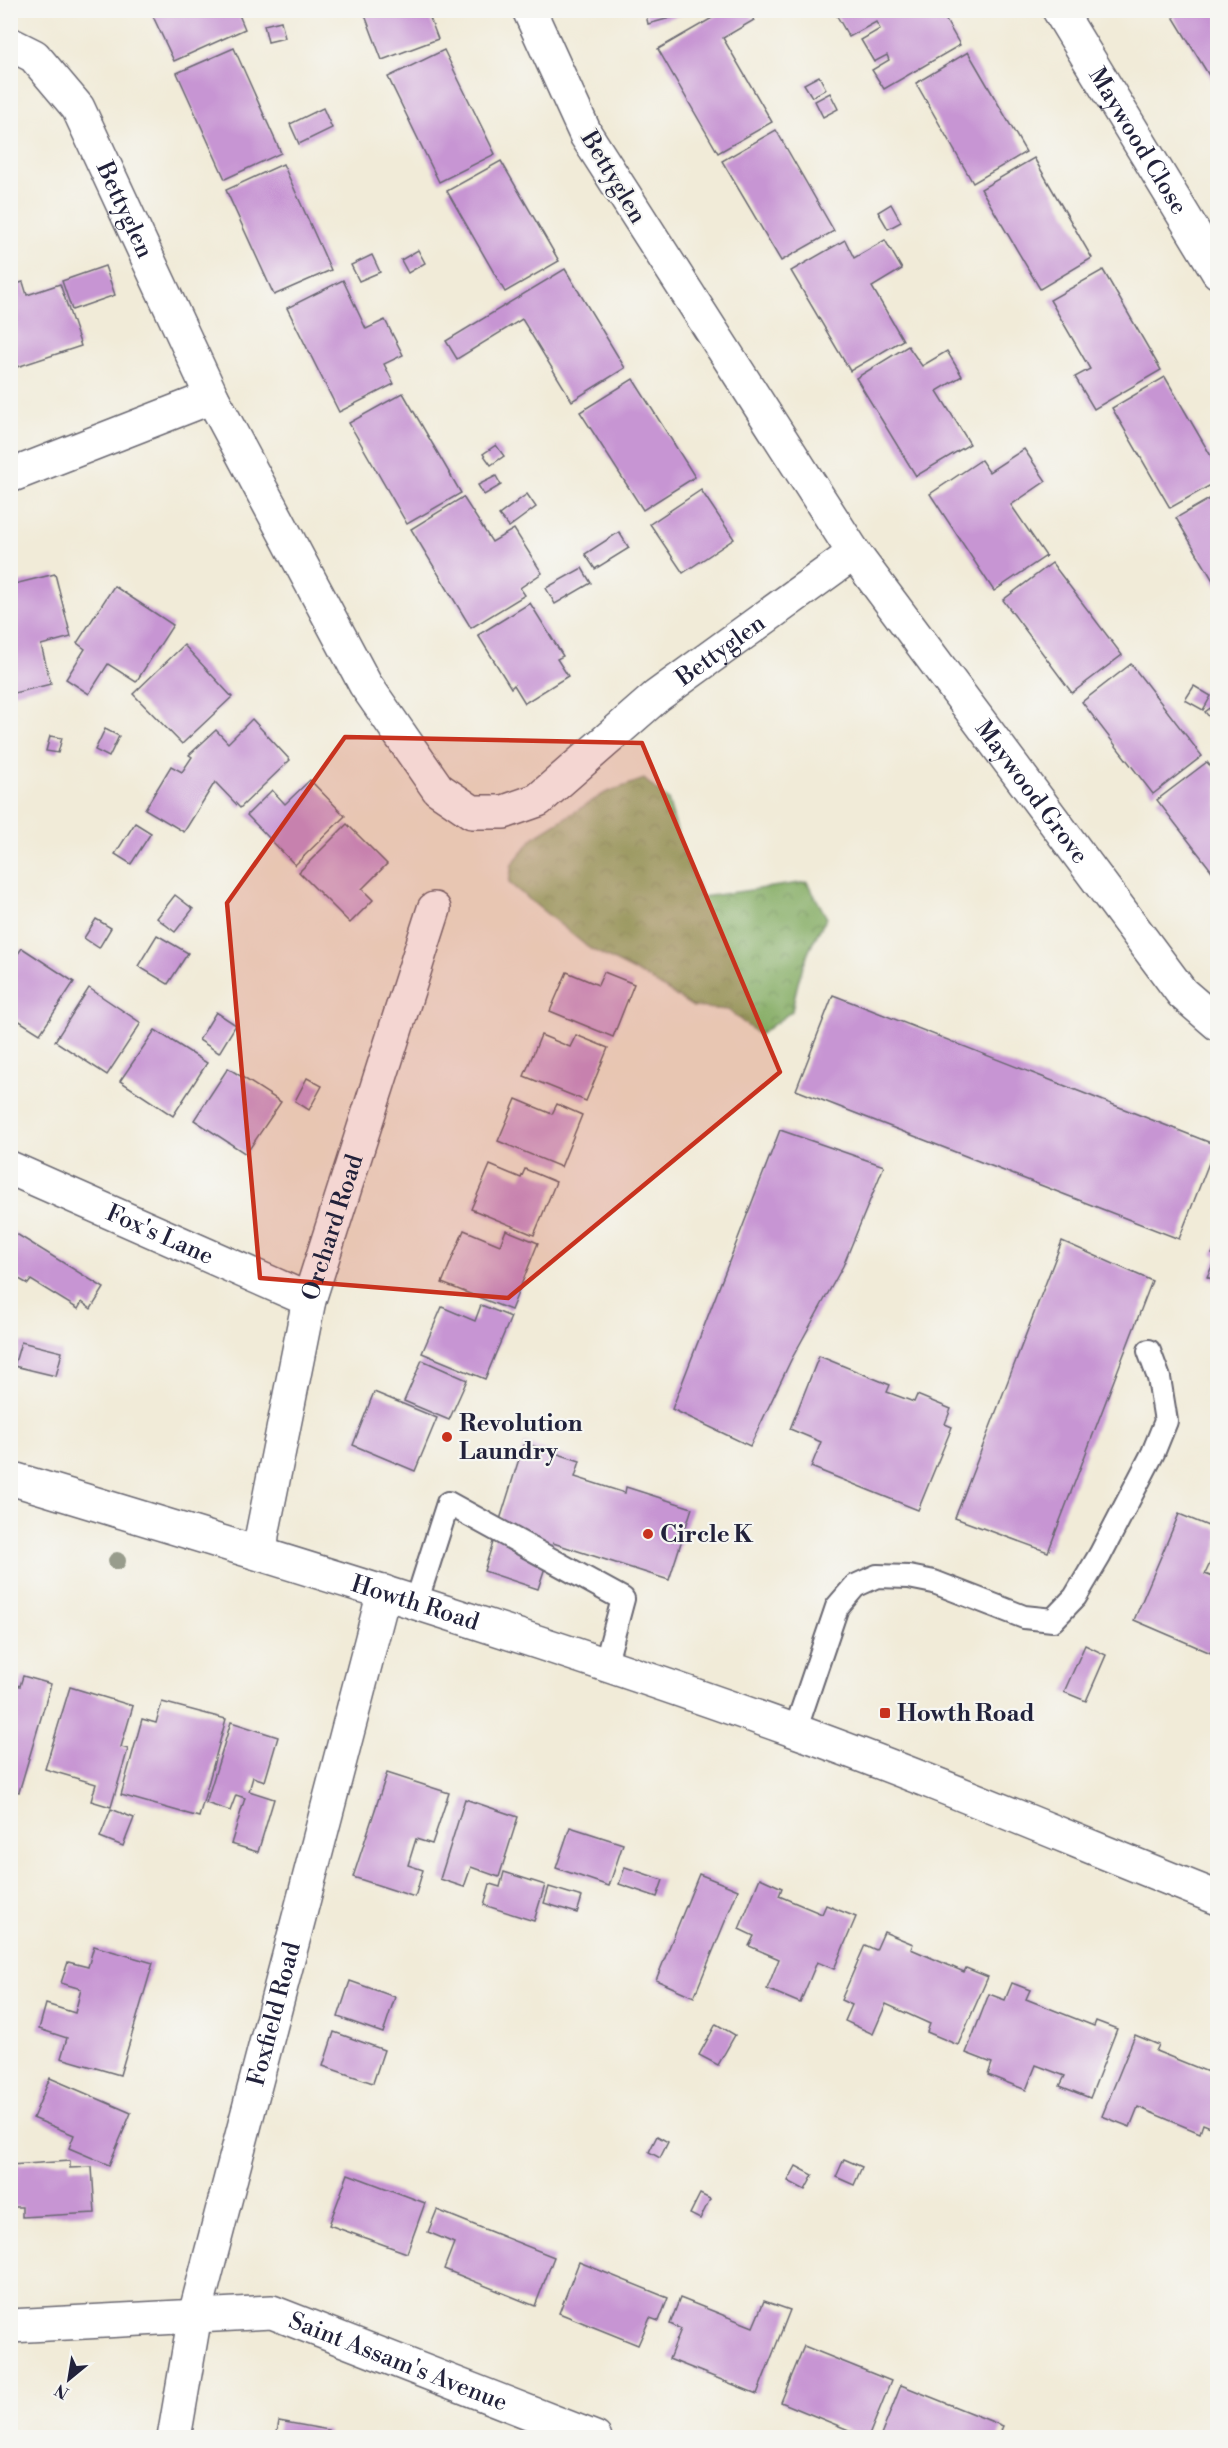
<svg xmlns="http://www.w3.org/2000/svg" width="1228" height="2448" font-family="'Libre Bodoni',serif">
	<defs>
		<pattern id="forest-crowns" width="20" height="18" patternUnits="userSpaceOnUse" patternTransform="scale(1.5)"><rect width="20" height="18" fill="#84ac63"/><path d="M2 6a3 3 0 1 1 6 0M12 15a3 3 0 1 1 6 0" fill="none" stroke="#6c8c53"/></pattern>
	</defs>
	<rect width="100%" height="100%" fill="#f6f6f2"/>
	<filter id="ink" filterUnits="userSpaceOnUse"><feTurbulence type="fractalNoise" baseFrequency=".0167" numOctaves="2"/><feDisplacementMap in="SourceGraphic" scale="12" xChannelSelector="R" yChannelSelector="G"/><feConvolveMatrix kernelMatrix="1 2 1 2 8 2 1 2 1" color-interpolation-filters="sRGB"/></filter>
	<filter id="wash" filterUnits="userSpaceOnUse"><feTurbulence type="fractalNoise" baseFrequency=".008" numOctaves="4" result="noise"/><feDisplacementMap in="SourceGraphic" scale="24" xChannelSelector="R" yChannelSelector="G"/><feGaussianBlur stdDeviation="1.35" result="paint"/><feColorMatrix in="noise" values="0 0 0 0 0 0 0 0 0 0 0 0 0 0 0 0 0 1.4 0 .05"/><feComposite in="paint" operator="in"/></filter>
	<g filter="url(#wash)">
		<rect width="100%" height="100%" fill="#f1ebd8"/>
		<path fill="url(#forest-crowns)" stroke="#53674f" stroke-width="1.5" d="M 644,779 L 668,800 L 684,855 L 702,897 L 807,882 L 827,918 C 807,948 798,976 792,1011 L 759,1035 L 728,1010 L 693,1007 L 648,978 L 589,948 L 509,883 L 512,864 L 534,837 L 605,793 Z"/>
		<g id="blocks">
			<g fill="#c795d3">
				<path d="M 150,10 L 237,10 L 245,29 L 174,61 Z"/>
				<path d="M 363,10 L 427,10 L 438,39 L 382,60 Z"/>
				<path d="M 645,10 L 696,10 L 696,11 L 648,24 Z"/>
				<path d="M 726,10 L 748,10 L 754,20 L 723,38 L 772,122 L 718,153 L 658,49 Z"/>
				<path d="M 846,10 L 940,10 L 960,45 L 884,89 L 872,70 L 889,60 L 887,55 L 874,62 L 861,40 L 880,29 L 876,22 L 849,37 L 837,16 Z"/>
				<path d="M 1169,10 L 1218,10 L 1218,90 L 1194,51 Z"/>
				<path d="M 281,21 L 285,38 L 268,42 L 264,25 Z"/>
				<path d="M 234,48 L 281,153 L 225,179 L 177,73 Z"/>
				<path d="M 444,50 L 495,154 L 439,182 L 388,77 Z"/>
				<path d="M 968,52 L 1026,152 L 973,183 L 916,83 Z"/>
				<path d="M 819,76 L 826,89 L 812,97 L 804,84 Z"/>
				<path d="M 830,93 L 838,109 L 823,117 L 815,101 Z"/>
				<path d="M 323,108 L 332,128 L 299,144 L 290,124 Z"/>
				<path d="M 776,130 L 834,231 L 781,261 L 722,161 Z"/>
				<path d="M 1034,158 L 1092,258 L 1040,289 L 981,189 Z"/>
				<path d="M 501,161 L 559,261 L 505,292 L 447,191 Z"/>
				<path d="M 283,164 L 331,270 L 274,295 L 226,190 Z"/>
				<path d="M 891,204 L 901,222 L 888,229 L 878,212 Z"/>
				<path d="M 845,240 L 854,258 L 885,240 L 902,269 L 872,287 L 903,340 L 850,371 L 791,271 Z"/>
				<path d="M 418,250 L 425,263 L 408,273 L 401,260 Z"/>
				<path d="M 372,255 L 380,272 L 359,281 L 351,265 Z"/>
				<path d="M 105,266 L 115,295 L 72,310 L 62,281 Z"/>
				<path d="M 565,269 L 625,368 L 572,401 L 522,319 L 457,359 L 446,341 Z"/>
				<path d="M 1103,270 L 1161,370 L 1094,409 L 1075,377 L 1090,369 L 1050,300 Z"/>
				<path d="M 343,280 L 366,329 L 385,320 L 403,355 L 384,364 L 394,384 L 339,412 L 287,308 Z"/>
				<path d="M 23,282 L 27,295 L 60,284 L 81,346 L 11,369 L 10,286 Z"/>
				<path d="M 908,346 L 922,366 L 947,351 L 962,376 L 937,391 L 970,444 L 916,476 L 856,378 Z"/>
				<path d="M 1165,377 L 1218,468 L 1218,481 L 1170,508 L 1112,408 Z"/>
				<path d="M 633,379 L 695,477 L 643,510 L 580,412 Z"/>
				<path d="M 403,393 L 461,493 L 407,524 L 349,423 Z"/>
				<path d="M 496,445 L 504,456 L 491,465 L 483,454 Z"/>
				<path d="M 1024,449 L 1046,481 L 1011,505 L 1046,556 L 994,591 L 930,494 L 981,460 L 989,472 Z"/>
				<path d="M 496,476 L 501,485 L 484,495 L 478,485 Z"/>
				<path d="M 701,490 L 734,539 L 683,573 L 650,524 Z"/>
				<path d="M 527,494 L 536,507 L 509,527 L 499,515 Z"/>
				<path d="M 1218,494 L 1218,589 L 1176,518 Z"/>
				<path d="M 463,497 L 492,542 L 514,529 L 542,573 L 520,588 L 525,595 L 471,628 L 411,529 Z"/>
				<path d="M 619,532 L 629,548 L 595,569 L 585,554 Z"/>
				<path d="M 1052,563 L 1122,655 L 1072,693 L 1003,600 Z"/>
				<path d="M 582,568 L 591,583 L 555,604 L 546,588 Z"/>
				<path d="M 55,574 L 71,637 L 41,645 L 51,684 L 10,694 L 10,585 Z"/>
				<path d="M 114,586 L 173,625 L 136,682 L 108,664 L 89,694 L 66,679 L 85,649 L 77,643 Z"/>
				<path d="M 530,603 L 563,656 L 557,659 L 568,676 L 525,703 L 514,685 L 511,688 L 478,635 Z"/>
				<path d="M 184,645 L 232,697 L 182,744 L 133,694 Z"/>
				<path d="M 1131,664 L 1202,756 L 1153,794 L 1082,702 Z"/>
				<path d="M 1194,686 L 1211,696 L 1203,710 L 1185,700 Z"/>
				<path d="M 1216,704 L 1218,706 L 1218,727 L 1205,712 Z"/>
				<path d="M 252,719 L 290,760 L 240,808 L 215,782 L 184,832 L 145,809 L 171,766 L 182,772 L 192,757 L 189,755 L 216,730 L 228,743 Z"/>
				<path d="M 105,729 L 119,736 L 109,757 L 95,750 Z"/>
				<path d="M 50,736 L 62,738 L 58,753 L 46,751 Z"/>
				<path d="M 1207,762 L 1218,776 L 1218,879 L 1157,800 Z"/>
				<path d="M 310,780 L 345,816 L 295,865 L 247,815 L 272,790 L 285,804 Z"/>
				<path d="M 135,823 L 151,833 L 131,864 L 115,854 Z"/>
				<path d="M 347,824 L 387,864 L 362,889 L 373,900 L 350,923 L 299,872 Z"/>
				<path d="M 175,895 L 193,909 L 175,932 L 157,918 Z"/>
				<path d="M 96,919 L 111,928 L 99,948 L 84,938 Z"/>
				<path d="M 157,935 L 188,953 L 168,984 L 138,966 Z"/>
				<path d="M 22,948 L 74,982 L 40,1034 L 10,1015 L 10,965 Z"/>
				<path d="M 567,972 L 598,985 L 604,972 L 634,984 L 613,1037 L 550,1011 Z"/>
				<path d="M 89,988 L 141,1023 L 107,1075 L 55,1041 Z"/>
				<path d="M 833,995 L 1216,1145 L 1179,1239 L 796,1090 Z"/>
				<path d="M 216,1012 L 236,1025 L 219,1053 L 199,1040 Z"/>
				<path d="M 155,1030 L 207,1063 L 173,1116 L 120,1081 Z"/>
				<path d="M 541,1035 L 570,1047 L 576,1035 L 608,1048 L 586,1101 L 524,1076 Z"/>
				<path d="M 228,1068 L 281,1102 L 246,1154 L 194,1120 Z"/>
				<path d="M 307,1078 L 322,1086 L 309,1110 L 295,1101 Z"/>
				<path d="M 516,1099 L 552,1114 L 557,1104 L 582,1115 L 561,1167 L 498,1141 Z"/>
				<path d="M 780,1130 L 884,1166 L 843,1266 L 791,1360 L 750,1446 L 672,1409 Z"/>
				<path d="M 490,1165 L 521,1178 L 525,1169 L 556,1182 L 534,1235 L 471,1209 Z"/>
				<path d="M 10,1230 L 104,1288 L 91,1309 L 82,1302 L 78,1309 L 31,1280 L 28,1284 L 10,1274 Z"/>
				<path d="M 464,1230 L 500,1245 L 506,1230 L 538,1243 L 511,1310 L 442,1283 Z"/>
				<path d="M 1062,1241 L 1152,1281 L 1048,1552 L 955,1518 Z"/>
				<path d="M 1218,1242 L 1218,1282 L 1207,1277 L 1217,1256 L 1212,1254 Z"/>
				<path d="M 481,1305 L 511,1317 L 485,1379 L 422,1353 L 442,1307 L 475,1321 Z"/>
				<path d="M 21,1342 L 62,1352 L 56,1376 L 14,1366 Z"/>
				<path d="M 819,1356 L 890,1385 L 887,1392 L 914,1402 L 917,1395 L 951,1409 L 945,1424 L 952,1427 L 918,1510 L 811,1467 L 821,1442 L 790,1429 Z"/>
				<path d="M 422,1360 L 467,1380 L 449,1420 L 404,1401 Z"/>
				<path d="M 374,1392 L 437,1418 L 415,1471 L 353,1445 Z"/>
				<path d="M 524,1443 L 580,1461 L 575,1477 L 625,1493 L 626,1487 L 692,1508 L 669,1580 L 553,1543 L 538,1589 L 484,1571 Z"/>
				<path d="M 1179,1514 L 1218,1530 L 1218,1546 L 1205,1574 L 1218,1579 L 1218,1656 L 1134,1620 Z"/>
				<path d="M 1085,1645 L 1106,1655 L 1086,1701 L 1064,1692 Z"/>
				<path d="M 23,1676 L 51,1684 L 19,1792 L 10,1789 L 10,1683 L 20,1686 Z"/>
				<path d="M 70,1687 L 133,1706 L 121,1747 L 128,1749 L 111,1807 L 91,1801 L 96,1784 L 45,1769 Z"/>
				<path d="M 162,1702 L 226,1719 L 199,1817 L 121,1795 L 142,1719 L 156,1723 Z"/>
				<path d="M 231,1722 L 278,1737 L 265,1781 L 253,1777 L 249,1791 L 274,1799 L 258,1852 L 231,1844 L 245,1798 L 236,1795 L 230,1811 L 206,1803 Z"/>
				<path d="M 387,1773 L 449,1793 L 432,1844 L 416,1839 L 408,1865 L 423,1870 L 415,1897 L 353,1877 Z"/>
				<path d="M 465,1799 L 518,1817 L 499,1877 L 471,1867 L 464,1887 L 440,1879 Z"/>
				<path d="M 111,1809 L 134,1818 L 123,1846 L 100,1837 Z"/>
				<path d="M 570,1827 L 623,1844 L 609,1886 L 556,1868 Z"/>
				<path d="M 625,1867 L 663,1880 L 657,1897 L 619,1884 Z"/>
				<path d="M 504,1872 L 545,1885 L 534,1921 L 484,1905 L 490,1884 L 500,1887 Z"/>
				<path d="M 699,1874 L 738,1890 L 694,1997 L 656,1980 Z"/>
				<path d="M 760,1878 L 782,1888 L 779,1896 L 822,1914 L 826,1905 L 856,1917 L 834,1969 L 817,1962 L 800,2003 L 767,1989 L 779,1959 L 749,1946 L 754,1936 L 739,1929 Z"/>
				<path d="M 549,1887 L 582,1897 L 577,1913 L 544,1903 Z"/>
				<path d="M 884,1932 L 913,1944 L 911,1949 L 964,1972 L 966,1968 L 988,1977 L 958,2045 L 927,2032 L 930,2024 L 886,2004 L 873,2034 L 845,2021 L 852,2005 L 841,2000 L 865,1945 L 876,1950 Z"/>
				<path d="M 94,1946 L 153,1963 L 120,2075 L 61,2058 L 67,2038 L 39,2029 L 46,2004 L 75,2013 L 81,1989 L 61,1983 L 68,1962 L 88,1967 Z"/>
				<path d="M 350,1981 L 395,1997 L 383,2033 L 338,2017 Z"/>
				<path d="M 1012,1983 L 1030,1990 L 1026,1999 L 1094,2026 L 1096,2021 L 1117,2029 L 1090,2098 L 1060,2086 L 1065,2076 L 1036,2065 L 1026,2090 L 988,2075 L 992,2063 L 966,2053 L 989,1994 L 1005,2000 Z"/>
				<path d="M 716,2024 L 735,2035 L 718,2065 L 699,2055 Z"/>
				<path d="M 334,2032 L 384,2050 L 373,2083 L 323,2066 Z"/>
				<path d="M 1135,2035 L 1159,2045 L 1156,2051 L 1218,2076 L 1218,2130 L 1203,2124 L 1200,2133 L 1138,2107 L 1130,2127 L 1102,2116 Z"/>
				<path d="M 50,2078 L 131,2113 L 109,2165 L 69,2148 L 74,2135 L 33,2118 Z"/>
				<path d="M 657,2136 L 668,2142 L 660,2158 L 649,2152 Z"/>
				<path d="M 844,2159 L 862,2167 L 854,2185 L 836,2177 Z"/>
				<path d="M 70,2161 L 70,2168 L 92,2167 L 95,2213 L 22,2217 L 22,2207 L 12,2207 L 10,2165 Z"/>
				<path d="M 796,2166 L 813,2175 L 805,2190 L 788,2181 Z"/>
				<path d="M 348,2174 L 425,2203 L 407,2253 L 329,2225 Z"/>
				<path d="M 700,2194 L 710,2199 L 700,2219 L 690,2214 Z"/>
				<path d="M 437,2210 L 554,2257 L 535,2306 L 444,2269 L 454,2243 L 428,2232 Z"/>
				<path d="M 579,2262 L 668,2298 L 659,2321 L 650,2318 L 638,2345 L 559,2313 Z"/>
				<path d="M 680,2298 L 753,2327 L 764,2301 L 790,2310 L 757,2394 L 669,2359 L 681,2329 L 670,2324 Z"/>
				<path d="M 804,2346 L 891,2381 L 868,2438 L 781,2402 Z"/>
				<path d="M 901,2385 L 1003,2426 L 998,2438 L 880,2438 Z"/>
				<path d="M 279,2421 L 329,2430 L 328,2438 L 276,2438 Z"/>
			</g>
		</g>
	</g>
	<g filter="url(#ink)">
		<use href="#blocks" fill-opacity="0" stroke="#6a6872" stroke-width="1.5"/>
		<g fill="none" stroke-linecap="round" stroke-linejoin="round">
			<defs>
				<g id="service">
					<path d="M 416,1603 L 448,1503 L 623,1599 L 605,1666"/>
					<path d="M 795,1731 L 837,1607 L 855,1586 L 877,1576 L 909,1577 L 934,1582 L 1024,1617 L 1053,1620 L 1075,1597 L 1100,1555 L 1153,1453 L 1166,1421 L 1159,1378 L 1149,1351"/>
				</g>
				<g id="minor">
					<path id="s1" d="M 1059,10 L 1218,272"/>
					<path id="s2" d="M 10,44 L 34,56 L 78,108 L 212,397 L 365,684 L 438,789 L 472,812 L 504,812 L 538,800 L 657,696 L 854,553 L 586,135 L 529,10"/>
					<path d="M 10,476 L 212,397"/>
					<path id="s3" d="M 854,553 L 1182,993 L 1218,1024"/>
					<path id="s4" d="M 10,1168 L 309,1300"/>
					<path id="s5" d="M 261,1553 L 262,1535 L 309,1300 L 434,909"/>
					<path id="s6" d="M 10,2326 L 272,2312 L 595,2438"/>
					<path id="s7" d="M 174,2438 L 195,2315 L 384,1592"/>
				</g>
				<g id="secondary">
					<path id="s8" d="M 10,1478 C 273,1557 535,1637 793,1730 C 936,1781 1076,1842 1218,1898"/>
				</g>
			</defs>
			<use href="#service" stroke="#6a6872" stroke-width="26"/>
			<use href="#minor" stroke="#6a6872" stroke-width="36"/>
			<use href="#secondary" stroke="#6a6872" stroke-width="36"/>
			<use href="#service" stroke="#fff" stroke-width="22"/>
			<use href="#minor" stroke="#fff" stroke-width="33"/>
			<use href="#secondary" stroke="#fff" stroke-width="33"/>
		</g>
		<circle fill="#989c8c" cx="117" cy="1561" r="9"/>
	</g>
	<path fill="#c8321e" fill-opacity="0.2" stroke="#c8321e" stroke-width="4.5" stroke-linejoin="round" d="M 345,737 L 642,743 L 780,1072 L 508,1298 L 260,1278 L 227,903 Z"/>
	<g fill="#c8321e" stroke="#f6f6f2" stroke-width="2">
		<circle cx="447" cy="1437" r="6"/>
		<circle cx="648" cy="1534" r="6"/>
		<rect x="879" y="1707" width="12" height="12" rx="3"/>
	</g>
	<g text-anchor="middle" stroke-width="4.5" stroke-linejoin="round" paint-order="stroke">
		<g font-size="24" fill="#22223b" stroke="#f6f6f2">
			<text dy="8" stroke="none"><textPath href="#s1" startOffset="153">Maywood Close</textPath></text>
			<text transform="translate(614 177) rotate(59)" y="8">Bettyglen</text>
			<text dy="8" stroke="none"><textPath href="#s2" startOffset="207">Bettyglen</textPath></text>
			<text dy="8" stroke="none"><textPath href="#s2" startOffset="1212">Bettyglen</textPath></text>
			<text dy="8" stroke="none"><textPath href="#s3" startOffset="298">Maywood Grove</textPath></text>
			<text dy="8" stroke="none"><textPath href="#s5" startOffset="334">Orchard Road</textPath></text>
			<text dy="8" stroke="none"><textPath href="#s4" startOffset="164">Fox's Lane</textPath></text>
			<text dy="8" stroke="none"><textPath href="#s8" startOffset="424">Howth Road</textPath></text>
			<text dy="8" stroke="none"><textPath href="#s7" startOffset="436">Foxfield Road</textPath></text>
			<text dy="8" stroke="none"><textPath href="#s6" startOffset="398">Saint Assam's Avenue</textPath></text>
		</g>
		<g font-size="24" font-weight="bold" fill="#22223b" stroke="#f6f6f2" text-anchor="start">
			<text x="459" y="1431">Revolution<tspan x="459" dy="28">Laundry</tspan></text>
			<text x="660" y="1542">Circle K</text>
			<text x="897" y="1721">Howth Road</text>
		</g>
	</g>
	<rect width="1228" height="2448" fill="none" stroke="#f6f6f2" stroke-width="36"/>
	<g transform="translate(69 2379) rotate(210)" stroke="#f6f6f2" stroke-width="4.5" paint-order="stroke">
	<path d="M0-4.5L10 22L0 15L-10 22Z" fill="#22223b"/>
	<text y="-9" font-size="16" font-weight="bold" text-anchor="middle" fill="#22223b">N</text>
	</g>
</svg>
